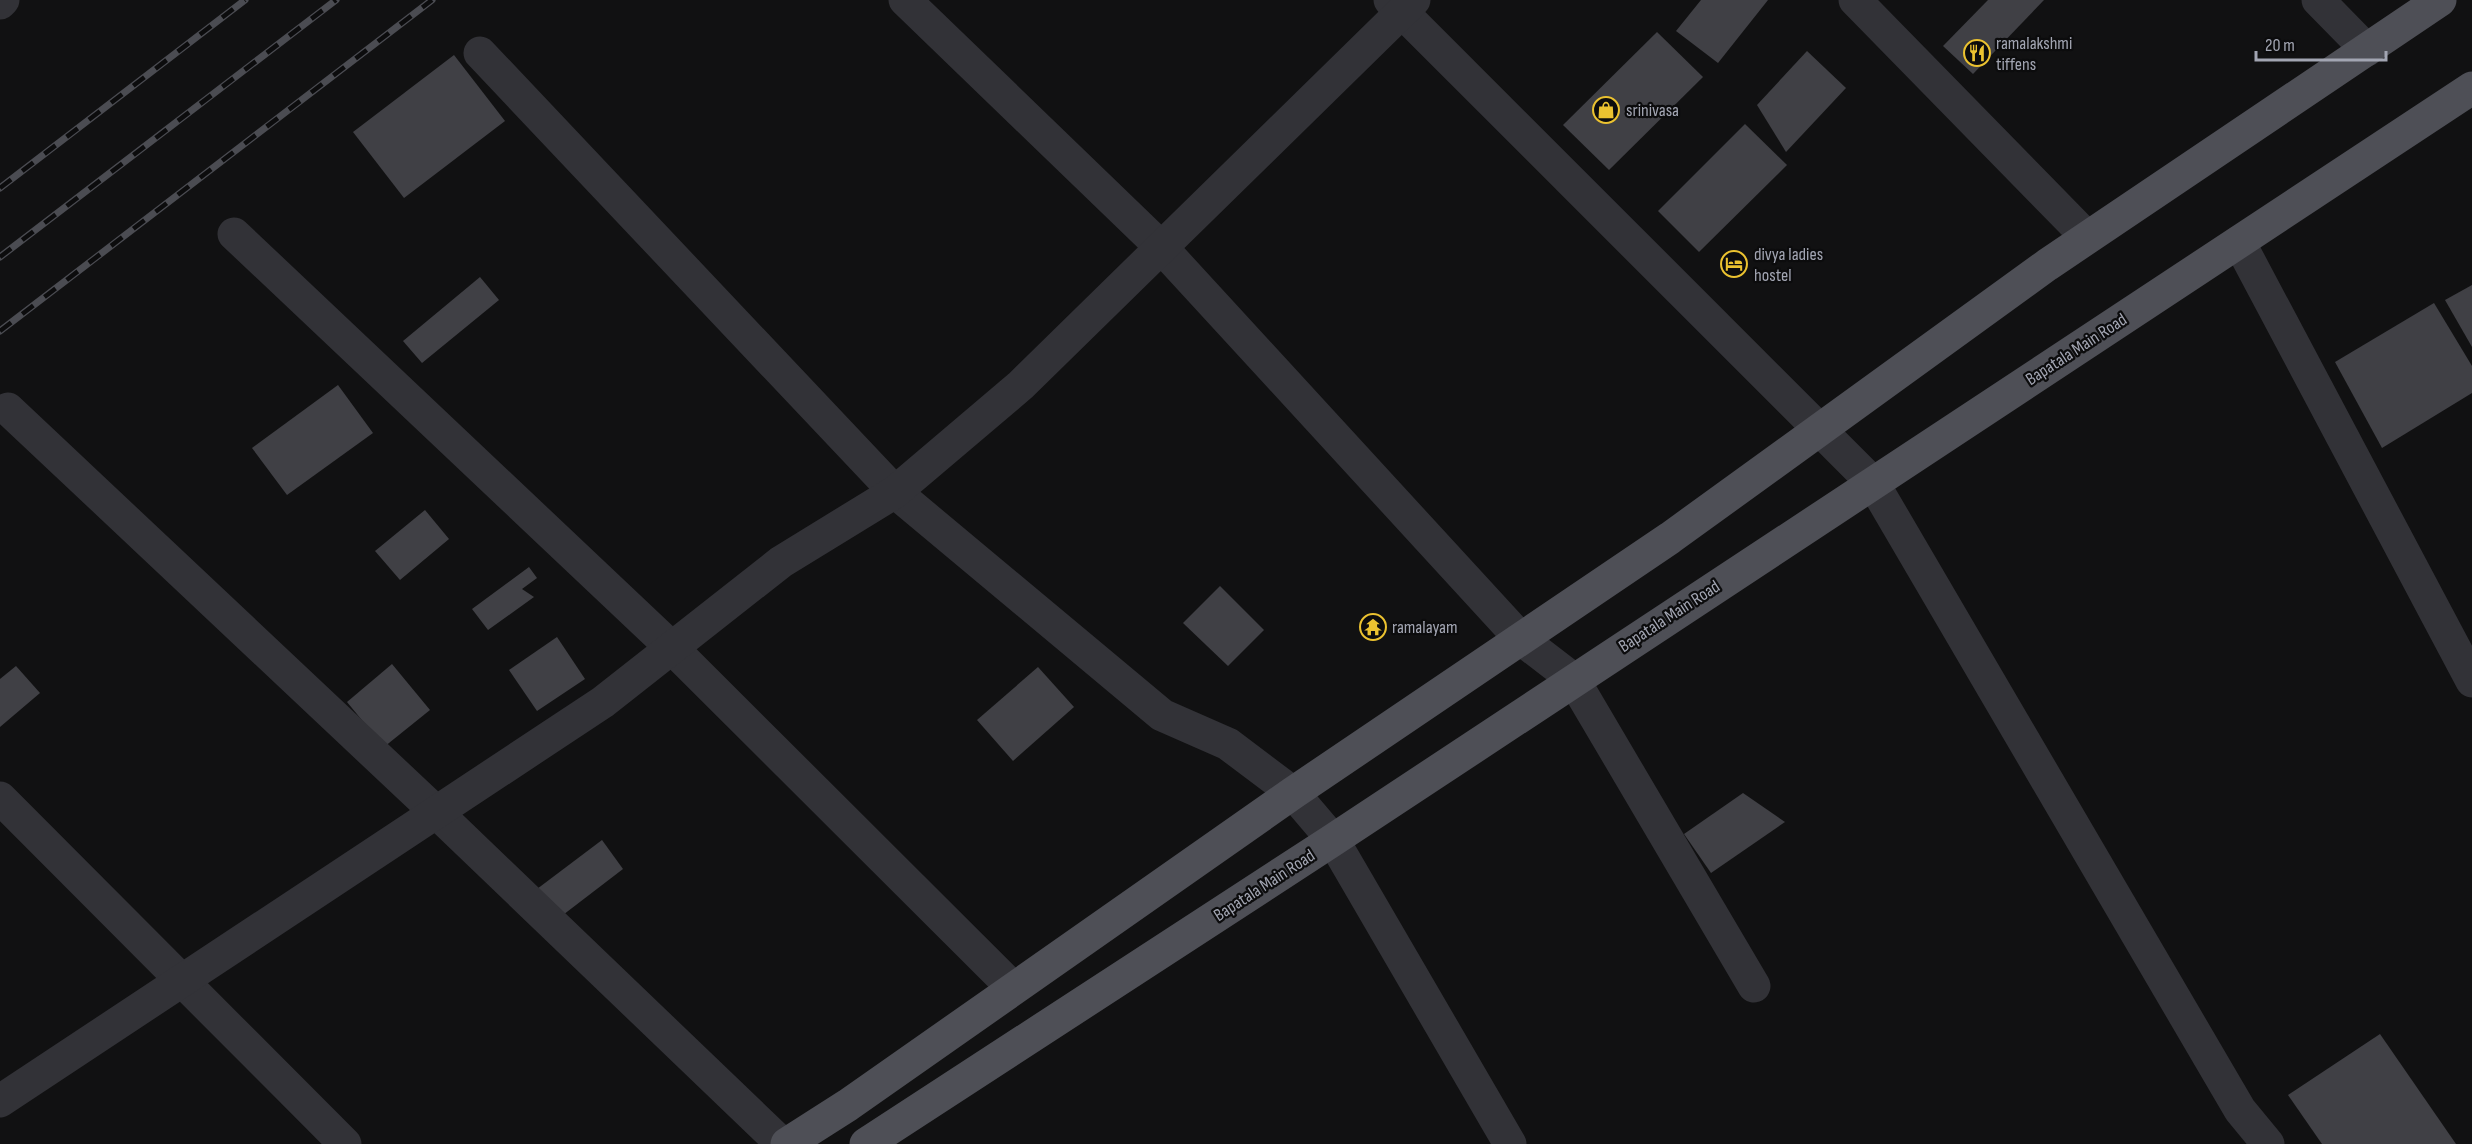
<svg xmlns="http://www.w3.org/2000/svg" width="2472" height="1144" font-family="'Sofia Sans Condensed',sans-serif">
	<rect width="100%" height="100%" fill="#111112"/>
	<g fill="#404045">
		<path d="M 1701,0 L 1768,0 L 1718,63 L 1676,31 Z"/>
		<path d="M 1988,0 L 2044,0 L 1973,74 L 1943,46 Z"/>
		<path d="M 1657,32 L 1703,77 L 1609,170 L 1563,125 Z"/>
		<path d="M 1807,51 L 1846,88 L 1786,152 L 1757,105 Z"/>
		<path d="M 454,55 L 505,121 L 404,198 L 353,132 Z"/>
		<path d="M 1745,124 L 1787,165 L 1699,252 L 1658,211 Z"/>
		<path d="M 480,277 L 499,300 L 422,363 L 403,341 Z"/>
		<path d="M 2472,285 L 2472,347 L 2445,300 Z"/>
		<path d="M 2434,303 L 2472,366 L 2472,393 L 2382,448 L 2335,362 Z"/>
		<path d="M 338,385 L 373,433 L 287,495 L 252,448 Z"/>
		<path d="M 425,510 L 449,539 L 400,580 L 375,551 Z"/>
		<path d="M 529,567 L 537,578 L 522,589 L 534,597 L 488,630 L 472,609 Z"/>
		<path d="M 1220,586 L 1264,630 L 1228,666 L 1183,623 Z"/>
		<path d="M 557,637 L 585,679 L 537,711 L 509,670 Z"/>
		<path d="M 392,664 L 430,710 L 384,747 L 347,702 Z"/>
		<path d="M 16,666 L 40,693 L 0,727 L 0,679 Z"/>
		<path d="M 1038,667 L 1074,707 L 1013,761 L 977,720 Z"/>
		<path d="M 1743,793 L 1785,822 L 1711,873 L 1684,834 Z"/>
		<path d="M 602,840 L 623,869 L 559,918 L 537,889 Z"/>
		<path d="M 2380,1034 L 2456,1144 L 2322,1144 L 2288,1095 Z"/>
	</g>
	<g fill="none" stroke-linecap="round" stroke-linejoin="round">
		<g stroke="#323237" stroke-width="33">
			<path d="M 905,0 L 1161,247 L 1521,639 L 1573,679 L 1754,986"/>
			<path d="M 1390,0 L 1873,483 L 2240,1110 L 2268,1144"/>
			<path d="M 1855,0 L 2087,237"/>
			<path d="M 2318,0 L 2367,50"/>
			<path d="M 0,3 L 3,0"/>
			<path d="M 480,53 L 895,492 L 1162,715 L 1228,744 L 1293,793 L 1333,840 L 1510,1144"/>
			<path d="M 234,234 L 672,648 L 1013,988"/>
			<path d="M 2239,242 L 2472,681"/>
			<path d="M 8,409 L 436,812 L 782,1144"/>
			<path d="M 0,798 L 345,1144"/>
			<path d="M 0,1101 L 603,702 L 781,562 L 895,492 L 1021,385 L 1414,0"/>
		</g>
		<g stroke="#4e4f56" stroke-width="33">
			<path d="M 787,1144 L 848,1105 L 1293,793 L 1670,538 L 2047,265 L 2440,0"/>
			<path d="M 866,1144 L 1333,840 L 2472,88"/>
		</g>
		<defs>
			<g id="rail">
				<path d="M 0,188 L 245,0"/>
				<path d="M 0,257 L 336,0"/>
				<path d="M 0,331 L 432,0"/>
			</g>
		</defs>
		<use href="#rail" stroke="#4b4c52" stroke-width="7"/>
		<use href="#rail" stroke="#0c0c0d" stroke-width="4.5" stroke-dasharray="14" stroke-linecap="butt"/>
	</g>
	<defs>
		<symbol id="restaurant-ring" viewBox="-11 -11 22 22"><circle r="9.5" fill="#0c0c0d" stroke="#ebc230" stroke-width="1.5"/><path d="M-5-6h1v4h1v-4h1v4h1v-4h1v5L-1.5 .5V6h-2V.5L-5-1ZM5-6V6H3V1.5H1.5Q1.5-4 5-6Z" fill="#ebc230"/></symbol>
		<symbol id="shop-ring" viewBox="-11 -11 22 22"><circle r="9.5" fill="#0c0c0d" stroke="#ebc230" stroke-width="1.5"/><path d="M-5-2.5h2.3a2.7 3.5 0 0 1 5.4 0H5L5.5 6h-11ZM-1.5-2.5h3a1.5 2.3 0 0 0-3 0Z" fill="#ebc230"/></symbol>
		<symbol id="hotel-ring" viewBox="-11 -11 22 22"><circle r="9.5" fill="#0c0c0d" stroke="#ebc230" stroke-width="1.5"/><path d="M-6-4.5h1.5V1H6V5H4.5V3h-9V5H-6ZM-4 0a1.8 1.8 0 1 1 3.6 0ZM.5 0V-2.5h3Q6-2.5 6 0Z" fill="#ebc230"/></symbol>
		<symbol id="temple-ring" viewBox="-11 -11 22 22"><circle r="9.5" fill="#0c0c0d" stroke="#ebc230" stroke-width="1.5"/><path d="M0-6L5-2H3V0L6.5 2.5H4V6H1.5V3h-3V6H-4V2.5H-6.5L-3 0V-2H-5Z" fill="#ebc230"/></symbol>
	</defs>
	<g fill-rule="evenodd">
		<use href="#restaurant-ring" x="1962" y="38" width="30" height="30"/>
		<use href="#shop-ring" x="1591" y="95" width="30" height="30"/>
		<use href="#hotel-ring" x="1719" y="249" width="30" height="30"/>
		<use href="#temple-ring" x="1358" y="612" width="30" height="30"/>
	</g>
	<g text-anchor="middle" stroke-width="4.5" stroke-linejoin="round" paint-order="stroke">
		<g font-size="18" fill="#a2a5b2" stroke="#0c0c0d" text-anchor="start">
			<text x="1996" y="49">ramalakshmi<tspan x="1996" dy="21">tiffens</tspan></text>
			<text x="1626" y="116">srinivasa</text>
			<text x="1754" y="260">divya ladies<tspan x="1754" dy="21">hostel</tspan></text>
			<text x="1392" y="633">ramalayam</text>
		</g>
		<g font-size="18" fill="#a2a5b2" stroke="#0c0c0d">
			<text transform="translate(2076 349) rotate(-33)" y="6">Bapatala Main Road</text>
			<text transform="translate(1669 616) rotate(-33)" y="6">Bapatala Main Road</text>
			<text transform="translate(1264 885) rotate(-33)" y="6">Bapatala Main Road</text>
		</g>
	</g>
	<path d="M2256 51v9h130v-9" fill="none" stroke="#a2a5b2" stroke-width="3"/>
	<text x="2265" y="51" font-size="18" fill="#a2a5b2" stroke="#0c0c0d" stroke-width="4.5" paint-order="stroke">20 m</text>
</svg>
